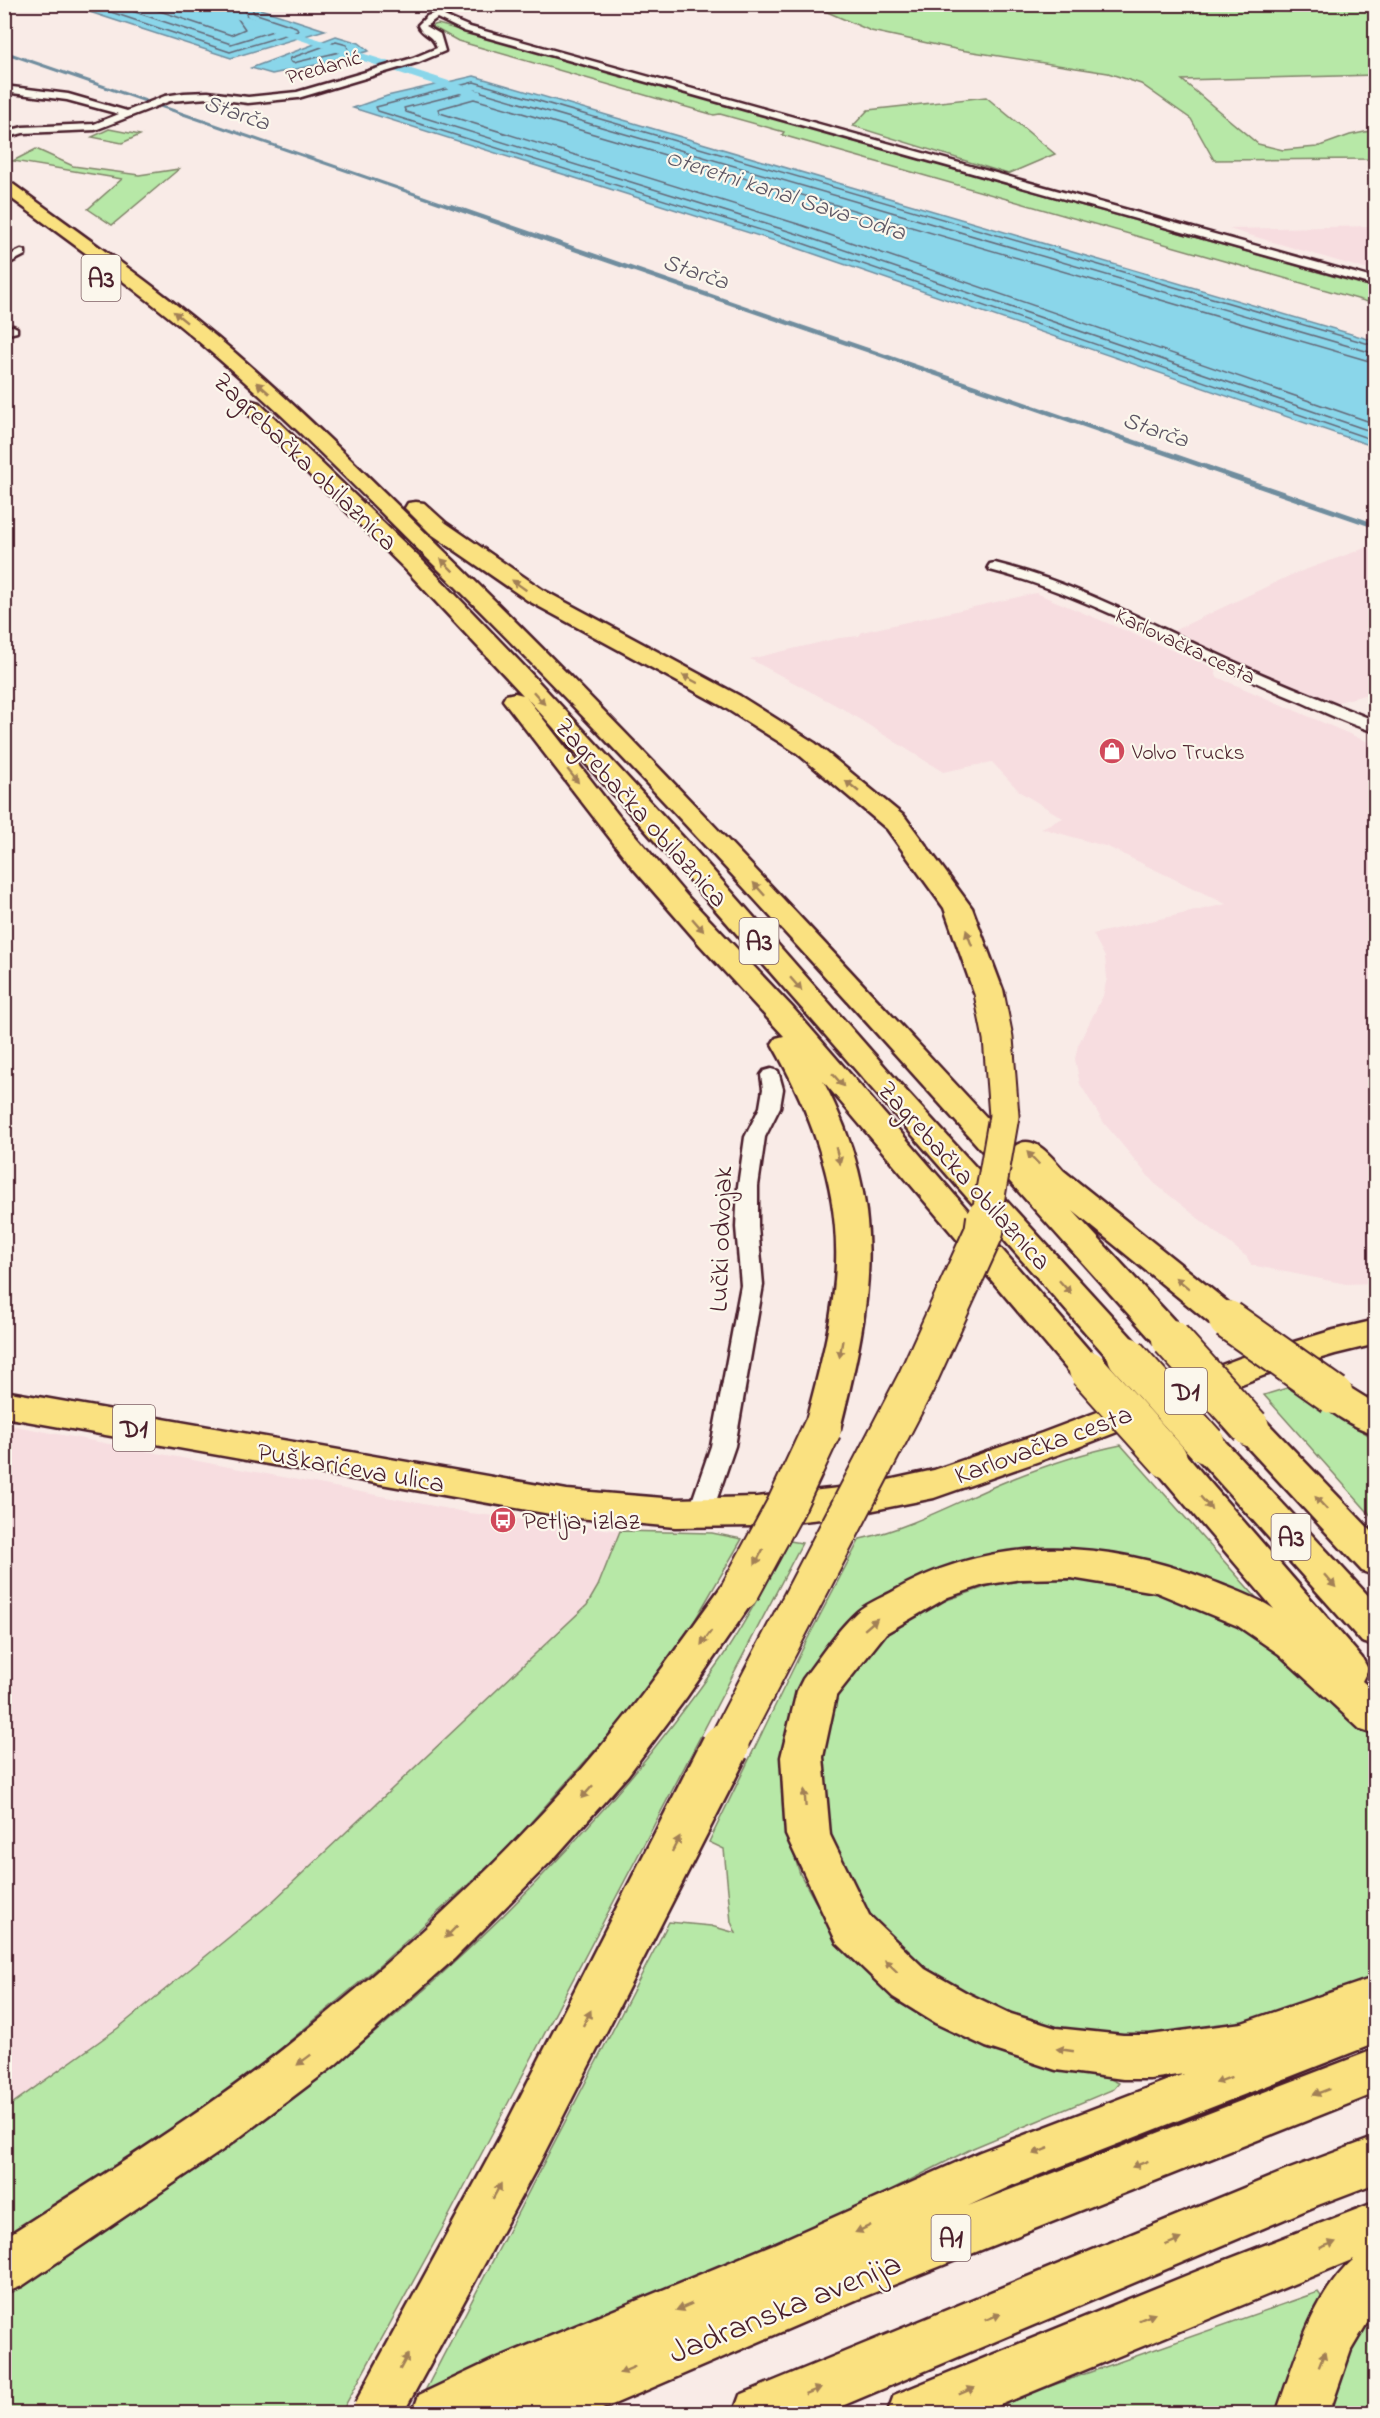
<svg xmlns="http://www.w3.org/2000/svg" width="1380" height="2418" font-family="'Indie Flower',sans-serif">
	<rect width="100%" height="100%" fill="#f9ebe7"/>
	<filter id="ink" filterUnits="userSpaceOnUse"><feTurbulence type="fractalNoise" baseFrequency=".0167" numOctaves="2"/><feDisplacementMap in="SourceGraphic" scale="12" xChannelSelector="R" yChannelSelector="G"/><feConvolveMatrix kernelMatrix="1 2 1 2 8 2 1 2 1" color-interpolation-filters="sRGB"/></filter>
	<g filter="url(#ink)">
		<g fill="#f7dde0">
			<path d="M 1375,226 L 1375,272 L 1229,229 Z"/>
			<path d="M 1368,547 L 1375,549 L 1375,692 L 1335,703 L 1236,662 L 1173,631 L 1291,575 Z"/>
			<path d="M 1036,593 L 1214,668 L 1217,677 L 1375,745 L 1375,1283 L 1346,1284 L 1251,1265 L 1247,1257 L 1154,1183 L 1104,1123 L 1080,1084 L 1075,1059 L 1078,1045 L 1103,996 L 1107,978 L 1105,957 L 1093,934 L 1226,904 L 1108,847 L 1041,828 L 1063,818 L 1020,792 L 992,762 L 943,772 L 843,709 L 750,659 L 839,638 L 859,636 L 862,632 Z"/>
			<path d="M 5,1424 L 470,1513 L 620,1531 L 598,1586 L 587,1605 L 272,1902 L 118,2028 L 5,2109 Z"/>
		</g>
		<g fill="#b7e8a7" stroke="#808469" stroke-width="1.5">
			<path d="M 811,5 L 1375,5 L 1375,75 L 1182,80 L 1258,144 L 1283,150 L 1317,147 L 1350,135 L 1375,130 L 1375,159 L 1214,160 L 1191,119 L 1141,84 L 1108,73 L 960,50 L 871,31 Z"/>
			<path d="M 438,24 L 1375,288 L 1375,304 L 782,135 L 784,132 L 720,114 L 714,115 L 458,41 L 431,26 Z"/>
			<path d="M 986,97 L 1055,154 L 1008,174 L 853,126 L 868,110 Z"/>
			<path d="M 109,129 L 140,135 L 122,143 L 92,137 Z"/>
			<path d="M 36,149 L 73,166 L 139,175 L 179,169 L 112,225 L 88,209 L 122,179 L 13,161 Z"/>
			<path d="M 1290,1387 L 1375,1439 L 1375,1520 L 1264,1395 Z"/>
			<path d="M 1121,1445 L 1262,1604 L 1039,1553 L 834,1639 L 817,1660 L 801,1690 L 790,1719 L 781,1783 L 784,1824 L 800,1874 L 815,1901 L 843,1940 L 1028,2060 L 1108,2078 L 1119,2083 L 1114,2089 L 973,2148 L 789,2242 L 415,2410 L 669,1922 L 711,1926 L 736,1933 L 731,1922 L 724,1849 L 709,1842 L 806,1642 L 860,1539 C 910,1528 955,1503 1002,1483 C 1041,1467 1081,1453 1121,1445 Z"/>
			<path d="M 620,1531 L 712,1533 L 742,1539 L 687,1634 L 628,1713 L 507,1849 L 380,1965 L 235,2087 L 89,2184 L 5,2236 L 5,2109 L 118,2028 L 272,1902 L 587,1605 L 598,1586 Z"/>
			<path d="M 790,1541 L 802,1543 L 443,2227 L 341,2413 L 5,2414 L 5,2296 C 84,2245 163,2194 239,2139 C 422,2006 594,1842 723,1656 C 748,1619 768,1579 790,1541 Z"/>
			<path d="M 1066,1577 L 1142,1586 L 1242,1627 L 1308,1672 L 1375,1739 L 1375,1990 L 1227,2035 L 1082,2036 L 991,2012 L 908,1960 L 875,1924 L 840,1872 L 816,1791 L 835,1697 L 853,1667 L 878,1641 L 915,1615 L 938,1603 L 995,1584 Z"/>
			<path d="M 1318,2292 L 1325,2302 L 1283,2413 L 971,2414 Z"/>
			<path d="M 1375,2311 L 1375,2413 L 1326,2414 L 1351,2347 Z"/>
		</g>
		<g fill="#8ad6ea" stroke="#708d9e" stroke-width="1.5">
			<path d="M 68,5 L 248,5 L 325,30 L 231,58 Z"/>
			<path d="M 336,36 L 359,43 L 369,51 L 325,63 L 272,74 L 251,68 Z"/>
			<path d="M 474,76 L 1375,341 L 1375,447 L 794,247 L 353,108 L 387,96 Z"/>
		</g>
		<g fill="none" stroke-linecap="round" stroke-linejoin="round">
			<g stroke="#646877" stroke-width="1.5">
				<path d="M 87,4 L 230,52 L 298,31 L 296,27 L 254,13 L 250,4"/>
				<path d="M 111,4 L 231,44 L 273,31 L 272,27 L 247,17 L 243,4"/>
				<path d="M 139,4 L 231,35 L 245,29 L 236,16 L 234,4"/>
				<path d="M 336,42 L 347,45 L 348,50 L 293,63 L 290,61 L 291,58 Z"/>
				<path d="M 1376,346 L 474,82 L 376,107 L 378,111 L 796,241 L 1376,441"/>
				<path d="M 1376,354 L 475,90 L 404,108 L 406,112 L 798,234 L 1376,433"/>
				<path d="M 1376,363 L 474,99 L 438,109 L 440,113 L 801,225 L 1376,424"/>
			</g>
			<path stroke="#708d9e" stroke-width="3" d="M 4,52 L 455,208"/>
			<path stroke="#708d9e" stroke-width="4.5" d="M 450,206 L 1212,469"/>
			<path stroke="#708d9e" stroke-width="5" d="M 1208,468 L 1376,526"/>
			<path fill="#8ad6ea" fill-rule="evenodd" d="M 192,4 L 209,4 L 480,91 L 482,94 L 480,97 L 472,97 Z"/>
			<defs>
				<g id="minor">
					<path d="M 459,4 L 472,4 L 444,16 L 470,27 L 1376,279 L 1376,286 L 464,31 L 437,18 L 426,26 L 440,34 L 445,51 L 419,62 L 298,98 L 248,103 L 208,98 L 170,101 L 95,130 L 23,133 L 4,138 L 4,132 L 23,127 L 94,124 L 119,114 L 67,100 L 4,92 L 4,86 L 68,94 L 127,111 L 165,96 L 184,93 L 208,92 L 248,97 L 297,92 L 413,58 L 437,48 C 432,33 422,36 418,25 L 427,16 Z"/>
					<path d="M 21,250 L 25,251 L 25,255 L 4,266 L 4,258 Z"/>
					<path d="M 13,326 L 17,328 L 17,332 L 4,335 L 4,328 Z"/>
					<path d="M 995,563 C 1075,583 1145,621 1219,655 C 1270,679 1323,700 1376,721 L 1376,732 C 1350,725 1324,712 1299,701 C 1196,659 1099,598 990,570 L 988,567 L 990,564 Z"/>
					<path d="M 771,1069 L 778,1071 L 783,1089 L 780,1107 L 765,1137 L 758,1186 L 758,1227 L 763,1285 L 735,1446 L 712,1513 L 709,1519 L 700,1522 L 691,1519 L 688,1513 L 711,1446 L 741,1285 L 736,1227 L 738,1186 L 745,1137 L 760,1107 L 763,1089 L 761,1075 L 764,1071 Z"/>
				</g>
				<path id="primary" d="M 1376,1320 L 1376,1344 L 1335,1354 L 1265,1375 L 1068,1451 L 934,1498 L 839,1517 L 757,1526 L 675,1527 L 567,1517 L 4,1417 L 4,1391 L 567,1490 L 675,1499 L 757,1497 L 866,1485 L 934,1470 L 1042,1433 L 1240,1358 L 1334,1330 Z"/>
				<g id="motorway">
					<path d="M 4,180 L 10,182 C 85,237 162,290 233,351 C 306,414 374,482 442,549 C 640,741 826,945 1014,1147 C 1033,1131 1052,1158 1064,1171 L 1240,1312 L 1245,1320 L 1240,1328 L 1228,1332 L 1216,1328 L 1073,1211 L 1183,1330 L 1189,1339 L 1183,1348 L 1171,1351 L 1159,1348 C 924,1087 693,822 444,575 C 370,502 298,427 219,359 C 151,299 77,247 4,193 Z"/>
					<path d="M 252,401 L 259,403 L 423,561 L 522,664 L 694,849 L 908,1093 L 1140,1347 L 1145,1356 L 1140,1365 L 1127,1368 L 1114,1365 C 918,1143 725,917 526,697 L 619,816 L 686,895 L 792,1007 L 1106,1370 L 1101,1379 L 1088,1382 L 1075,1379 L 823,1081 C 889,1207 873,1298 840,1429 L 835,1438 L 822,1442 L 809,1438 L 804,1429 C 818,1375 834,1320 836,1264 C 839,1185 810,1111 772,1044 L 776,1038 L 784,1036 L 700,945 L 633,868 L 503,700 L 506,695 L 515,693 L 523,695 L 407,571 L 245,411 L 242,407 L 245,403 Z"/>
					<path d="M 416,502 L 424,503 L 446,523 L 543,590 L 740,696 L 815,743 L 905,817 L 972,908 L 1004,993 L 999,999 L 989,1002 L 979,999 L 974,993 L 944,908 L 887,829 L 797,753 L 722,706 L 527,600 L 430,533 L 405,508 L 408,503 Z"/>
					<path d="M 1334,1382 L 1347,1386 L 1376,1404 L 1376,1434 C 1356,1428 1327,1413 1316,1395 L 1321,1386 Z"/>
					<path d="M 1250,1414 L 1263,1418 L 1376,1536 L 1376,1576 L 1362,1571 L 1237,1436 L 1232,1427 L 1237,1418 Z"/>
					<path d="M 1206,1431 L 1219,1435 L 1376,1604 L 1376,1646 L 1362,1642 L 1193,1453 L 1188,1444 L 1193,1435 Z"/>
					<path d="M 1168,1446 L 1181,1449 L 1362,1658 L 1368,1669 L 1362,1681 L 1376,1693 L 1376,1735 L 1361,1730 L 1279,1654 L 1238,1626 L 1156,1592 L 1071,1578 L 1021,1579 L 984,1585 L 948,1597 L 886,1633 L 836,1696 L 823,1757 L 830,1835 L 869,1915 L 925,1969 L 967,1993 L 1011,2014 L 1056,2028 L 1123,2035 L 1150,2035 L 1242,2023 L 1376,1977 L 1376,2043 L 1013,2185 L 968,2206 L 1376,2049 L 1376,2093 L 858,2299 L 591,2414 L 503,2414 L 504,2410 L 497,2414 L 412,2414 L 419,2395 L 493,2360 L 774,2244 L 980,2152 L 1184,2074 L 1150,2079 L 1123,2079 L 1056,2070 L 986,2047 L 935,2023 L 893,1997 L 837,1943 L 786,1835 L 781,1757 L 797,1691 L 803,1679 C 820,1657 836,1631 857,1612 C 866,1604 881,1598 892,1592 C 992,1534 1102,1539 1207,1579 C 1229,1588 1254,1596 1274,1609 L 1155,1469 L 1149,1459 L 1155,1449 Z"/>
					<path d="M 740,1576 L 754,1580 L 760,1591 L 686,1698 L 628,1775 L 556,1856 L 454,1959 L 335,2065 L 224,2149 L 22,2286 L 4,2293 L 4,2238 C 105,2173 209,2110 302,2034 C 405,1951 513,1852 598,1750 C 644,1696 684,1638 726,1580 Z"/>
					<path d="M 1376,2137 L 1376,2183 L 1318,2205 L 823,2414 L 733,2414 L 740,2395 L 1290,2169 Z"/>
					<path d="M 1376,2202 L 1376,2308 L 1351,2350 L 1329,2414 L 1276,2414 C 1295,2361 1311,2297 1354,2259 L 978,2414 L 887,2414 L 894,2395 L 1195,2272 Z"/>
				</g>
			</defs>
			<use href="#minor" stroke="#4a1f2b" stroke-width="5"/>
			<use href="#primary" stroke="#4a1f2b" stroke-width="5"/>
			<use href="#motorway" stroke="#4a1f2b" stroke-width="5"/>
			<use href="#minor" fill="#fbf7ec" fill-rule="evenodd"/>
			<use href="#primary" fill="#fae180" fill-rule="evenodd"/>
			<use href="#motorway" fill="#fae180" fill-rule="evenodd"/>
			<defs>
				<path id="motorway-bridge-far2" d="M 986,1219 L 1004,1116 L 998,1038 L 989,993"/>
				<g id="motorway-bridge-far1">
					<path d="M 1228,1320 L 1334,1395"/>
					<path d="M 1171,1339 L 1250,1427"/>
					<path d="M 1127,1356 L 1206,1444"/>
					<path d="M 1088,1370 L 1168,1459"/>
					<path d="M 740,1591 L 786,1506 L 822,1429"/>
					<path d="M 725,1749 L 916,1382 L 984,1232 L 986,1218"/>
				</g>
				<path id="motorway-bridge" d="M 376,2414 L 519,2151 L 725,1747"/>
			</defs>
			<use href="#motorway-bridge-far2" stroke="#4a1f2b" stroke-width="33" stroke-linecap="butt"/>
			<use href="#motorway-bridge-far1" stroke="#4a1f2b" stroke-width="42" stroke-linecap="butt"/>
			<use href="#motorway-bridge" stroke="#4a1f2b" stroke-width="52" stroke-linecap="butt"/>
			<use href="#motorway-bridge-far2" stroke="#fae180" stroke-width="29"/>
			<use href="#motorway-bridge-far1" stroke="#fae180" stroke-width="38"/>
			<use href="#motorway-bridge" stroke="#fae180" stroke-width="47"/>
		</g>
		<defs><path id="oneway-solid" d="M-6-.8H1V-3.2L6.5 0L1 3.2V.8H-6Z" transform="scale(1.5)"/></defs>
		<g fill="#a28056">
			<use href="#oneway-solid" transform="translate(180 317) rotate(-141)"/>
			<use href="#oneway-solid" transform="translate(263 388) rotate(-139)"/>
			<use href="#oneway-solid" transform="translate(447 565) rotate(-135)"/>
			<use href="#oneway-solid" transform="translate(519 585) rotate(-145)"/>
			<use href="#oneway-solid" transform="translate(690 679) rotate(-152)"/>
			<use href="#oneway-solid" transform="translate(539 698) rotate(48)"/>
			<use href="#oneway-solid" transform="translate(573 776) rotate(51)"/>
			<use href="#oneway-solid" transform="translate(852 786) rotate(-140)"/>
			<use href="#oneway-solid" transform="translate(759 889) rotate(-132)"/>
			<use href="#oneway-solid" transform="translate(698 925) rotate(49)"/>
			<use href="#oneway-solid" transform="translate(969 938) rotate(-110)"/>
			<use href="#oneway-solid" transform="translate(796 984) rotate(49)"/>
			<use href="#oneway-solid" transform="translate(838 1080) rotate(49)"/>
			<use href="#oneway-solid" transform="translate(838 1156) rotate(75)"/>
			<use href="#oneway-solid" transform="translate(1033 1158) rotate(-134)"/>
			<use href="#oneway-solid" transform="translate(1182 1283) rotate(-141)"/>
			<use href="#oneway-solid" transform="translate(1065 1287) rotate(48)"/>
			<use href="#oneway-solid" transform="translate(841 1349) rotate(100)"/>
			<use href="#oneway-solid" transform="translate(1206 1503) rotate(49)"/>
			<use href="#oneway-solid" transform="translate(1321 1503) rotate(-133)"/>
			<use href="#oneway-solid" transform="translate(759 1557) rotate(118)"/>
			<use href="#oneway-solid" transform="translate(1330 1581) rotate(48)"/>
			<use href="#oneway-solid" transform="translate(871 1624) rotate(-41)"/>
			<use href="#oneway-solid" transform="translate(706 1638) rotate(126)"/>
			<use href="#oneway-solid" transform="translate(587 1792) rotate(132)"/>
			<use href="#oneway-solid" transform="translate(805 1798) rotate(-94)"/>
			<use href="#oneway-solid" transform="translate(676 1844) rotate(-63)"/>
			<use href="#oneway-solid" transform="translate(451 1932) rotate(135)"/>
			<use href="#oneway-solid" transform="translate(891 1966) rotate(-136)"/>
			<use href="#oneway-solid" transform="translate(587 2018) rotate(-63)"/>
			<use href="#oneway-solid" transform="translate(1065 2050) rotate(-172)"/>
			<use href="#oneway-solid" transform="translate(304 2060) rotate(143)"/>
			<use href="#oneway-solid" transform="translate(1223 2080) rotate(159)"/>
			<use href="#oneway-solid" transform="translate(1321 2092) rotate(159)"/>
			<use href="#oneway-solid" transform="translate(1041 2151) rotate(159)"/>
			<use href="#oneway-solid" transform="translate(1140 2164) rotate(159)"/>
			<use href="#oneway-solid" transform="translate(497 2191) rotate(-61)"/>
			<use href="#oneway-solid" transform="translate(863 2229) rotate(155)"/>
			<use href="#oneway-solid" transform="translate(1173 2242) rotate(-23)"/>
			<use href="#oneway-solid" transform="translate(1328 2245) rotate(-21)"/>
			<use href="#oneway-solid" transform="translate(684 2307) rotate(157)"/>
			<use href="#oneway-solid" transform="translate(993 2317) rotate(-22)"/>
			<use href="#oneway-solid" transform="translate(1147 2317) rotate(-22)"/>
			<use href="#oneway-solid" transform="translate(1322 2359) rotate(-69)"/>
			<use href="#oneway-solid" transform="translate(404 2362) rotate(-61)"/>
			<use href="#oneway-solid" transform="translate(627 2370) rotate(157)"/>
			<use href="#oneway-solid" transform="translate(813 2391) rotate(-22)"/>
			<use href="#oneway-solid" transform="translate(967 2391) rotate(-23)"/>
		</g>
	</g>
	<defs>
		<symbol id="shop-disc" viewBox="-11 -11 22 22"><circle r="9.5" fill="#d1495b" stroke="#fbf7ec"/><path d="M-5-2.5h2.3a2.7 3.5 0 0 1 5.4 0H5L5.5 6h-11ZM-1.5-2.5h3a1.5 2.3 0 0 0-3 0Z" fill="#fff"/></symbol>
		<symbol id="bus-disc" viewBox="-11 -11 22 22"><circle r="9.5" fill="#d1495b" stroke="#fbf7ec"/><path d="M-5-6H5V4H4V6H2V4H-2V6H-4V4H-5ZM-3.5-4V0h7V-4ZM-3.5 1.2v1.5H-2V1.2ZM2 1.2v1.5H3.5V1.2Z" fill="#fff"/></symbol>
	</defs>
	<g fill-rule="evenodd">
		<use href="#shop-disc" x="1097" y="736" width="30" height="30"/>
		<use href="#bus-disc" x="488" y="1505" width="30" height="30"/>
	</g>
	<g text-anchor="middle" stroke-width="4.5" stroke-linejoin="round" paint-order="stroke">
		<g font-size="22" fill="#4a1f2b" stroke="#fbf7ec">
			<text transform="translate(323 66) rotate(-16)" y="8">Predanić</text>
			<text transform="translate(1186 645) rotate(25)" y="8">Karlovačka cesta</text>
		</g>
		<g font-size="22" fill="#4a1f2b" stroke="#fbf7ec" text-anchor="start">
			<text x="1132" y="759">Volvo Trucks</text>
		</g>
		<g font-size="24" font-style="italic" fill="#5d5664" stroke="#fbf7ec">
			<text transform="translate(237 112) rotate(19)" y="8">Starča</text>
			<text transform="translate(786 194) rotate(18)" y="8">Oteretni kanal Sava-Odra</text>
			<text transform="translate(696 271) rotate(19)" y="8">Starča</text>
			<text transform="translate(1156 429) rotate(19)" y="8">Starča</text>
		</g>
		<g fill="#fbf7ec" stroke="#7f6065" stroke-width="1.5">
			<rect x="81.5" y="255" width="39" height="46" rx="4.5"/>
			<rect x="739.5" y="918" width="39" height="46" rx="4.5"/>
			<rect x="1165" y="1368" width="42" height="46" rx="4.5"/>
			<rect x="113" y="1405" width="42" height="46" rx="4.5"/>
			<rect x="1271.5" y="1514" width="39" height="46" rx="4.5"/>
			<rect x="931.5" y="2215" width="39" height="46" rx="4.5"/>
		</g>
		<g font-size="26" font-weight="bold" fill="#4a1f2b">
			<text x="101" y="287">A3</text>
			<text x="759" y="950">A3</text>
			<text x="1186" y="1400">D1</text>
			<text x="134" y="1437">D1</text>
			<text x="1291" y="1546">A3</text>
			<text x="951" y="2247">A1</text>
		</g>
		<g font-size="27" fill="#4a1f2b" stroke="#fbf7ec">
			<text transform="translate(306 461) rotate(44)" y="9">Zagrebačka obilaznica</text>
			<text transform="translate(642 812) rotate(48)" y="9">Zagrebačka obilaznica</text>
			<text transform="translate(965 1175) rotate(48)" y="9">Zagrebačka obilaznica</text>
			<text transform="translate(720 1239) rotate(-88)" y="9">Lučki odvojak</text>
			<text transform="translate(1043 1444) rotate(-20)" y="9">Karlovačka cesta</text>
			<text transform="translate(351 1467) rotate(10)" y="9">Puškarićeva ulica</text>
		</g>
		<g font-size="27" fill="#4a1f2b" stroke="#fbf7ec" text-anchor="start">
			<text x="522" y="1529">Petlja, izlaz</text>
		</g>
		<g font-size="33" fill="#4a1f2b" stroke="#fbf7ec">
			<text transform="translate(784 2306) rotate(-22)" y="12">Jadranska avenija</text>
		</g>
	</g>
	<rect width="1380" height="2418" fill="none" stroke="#fbf7ec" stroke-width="24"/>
	<rect x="12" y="12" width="1356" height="2394" fill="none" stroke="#4a1f2b" stroke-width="2" filter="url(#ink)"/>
</svg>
